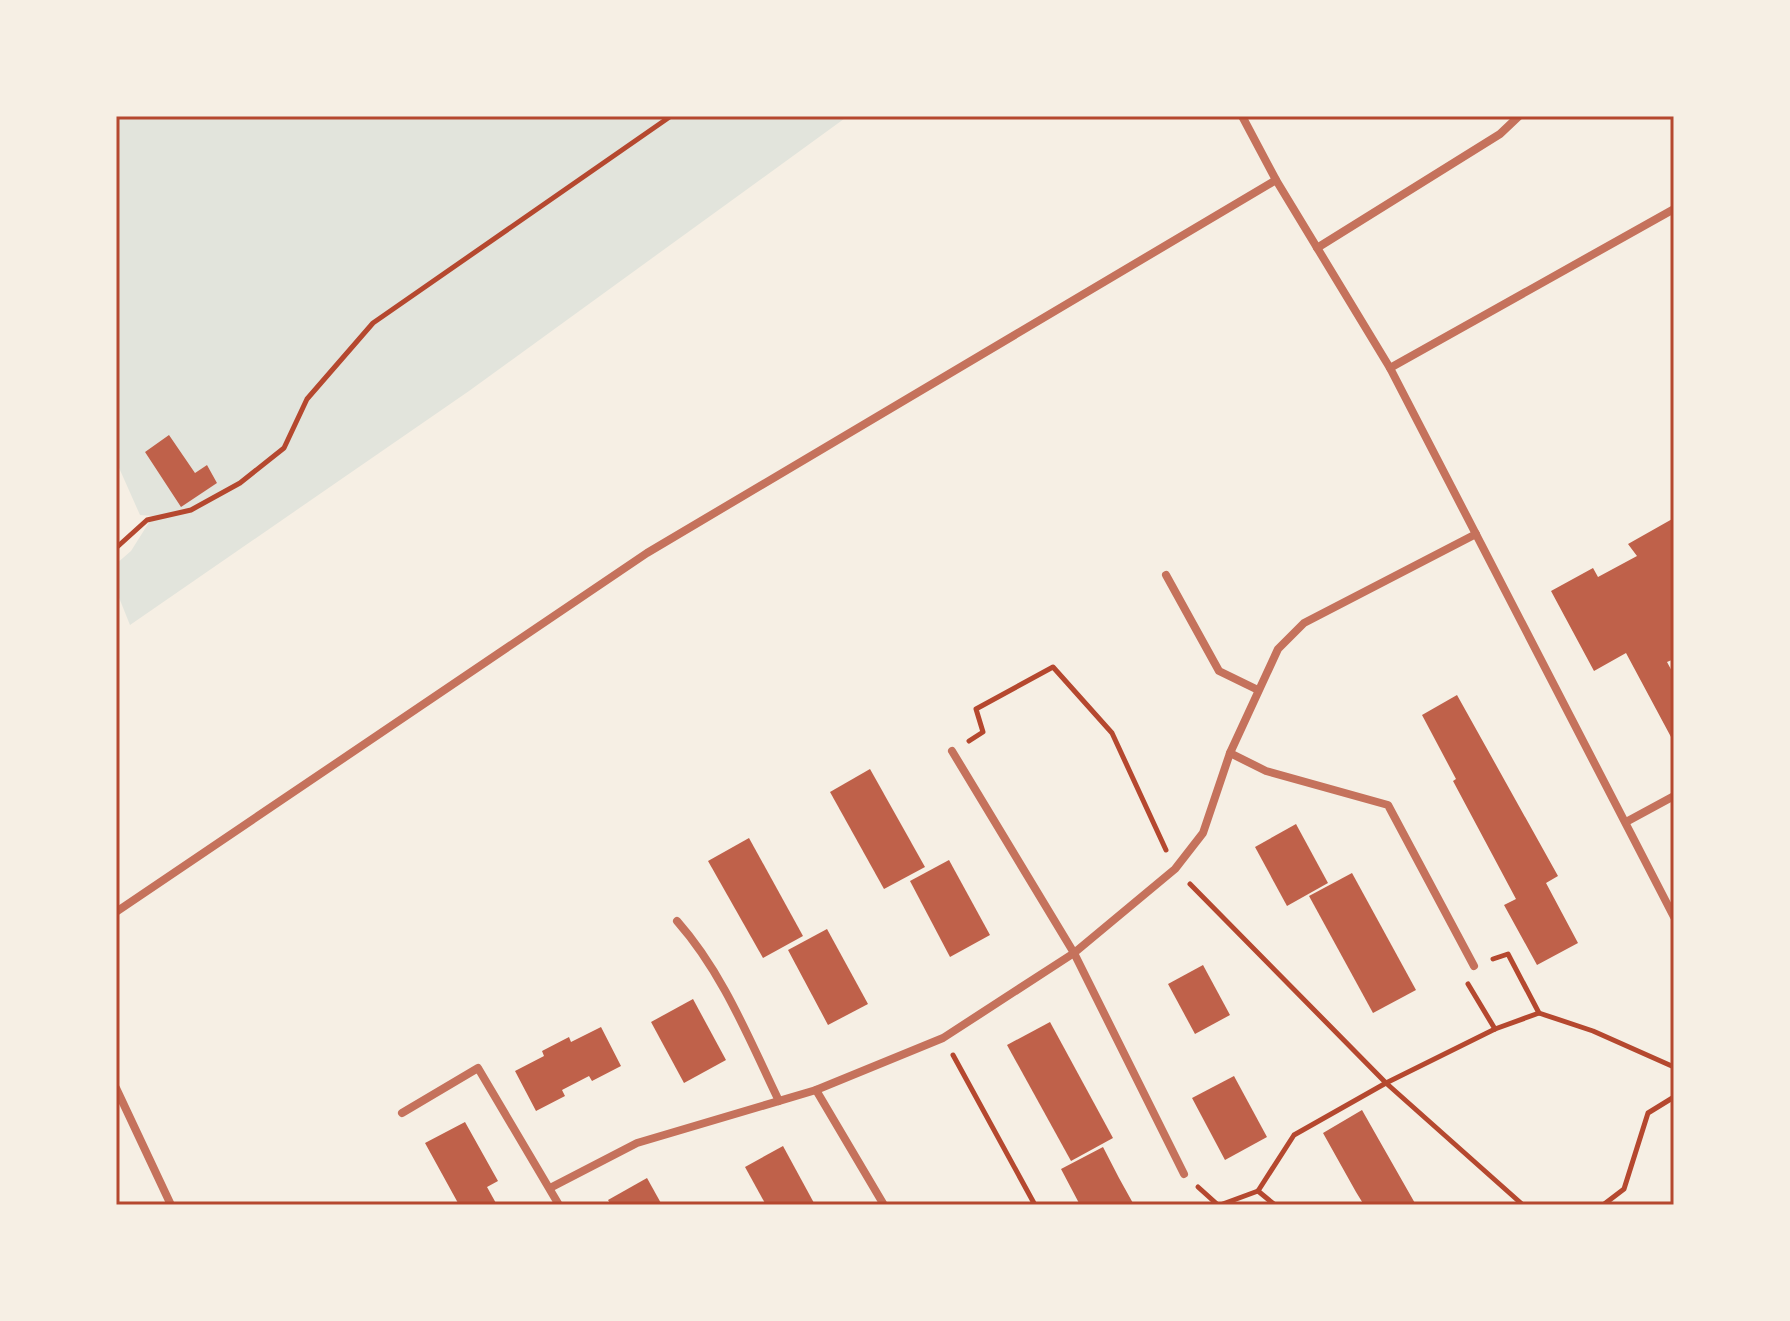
<svg xmlns="http://www.w3.org/2000/svg" width="1790" height="1321" font-family="'Golos Text',sans-serif">
	<rect width="100%" height="100%" fill="#f6efe4"/>
	<path fill="#e2e4dc" fill-rule="evenodd" d="M 116,116 L 848,116 L 469,391 L 130,625 L 116,590 L 116,564 L 131,551 L 153,516 L 140,515 L 116,461 ZM 169,436 L 195,473 L 207,465 L 217,483 L 181,506 L 145,452 Z"/>
	<g fill="#bf614a">
		<path d="M 169,435 L 195,473 L 207,465 L 217,483 L 181,507 L 145,452 Z"/>
		<path d="M 1674,518 L 1674,659 L 1667,662 L 1674,675 L 1671,737 L 1626,653 L 1594,671 L 1551,591 L 1593,568 L 1598,577 L 1637,556 L 1628,544 Z"/>
		<path d="M 1457,695 L 1558,876 L 1546,883 L 1578,943 L 1537,965 L 1504,905 L 1516,899 L 1453,781 L 1456,779 L 1422,715 Z"/>
		<path d="M 870,769 L 925,867 L 884,889 L 830,792 Z"/>
		<path d="M 1296,824 L 1328,883 L 1287,906 L 1255,847 Z"/>
		<path d="M 749,838 L 803,936 L 763,958 L 708,861 Z"/>
		<path d="M 949,860 L 990,935 L 950,957 L 910,881 Z"/>
		<path d="M 1352,873 L 1416,990 L 1373,1013 L 1309,896 Z"/>
		<path d="M 827,929 L 868,1004 L 828,1025 L 788,950 Z"/>
		<path d="M 1203,965 L 1230,1015 L 1195,1034 L 1168,984 Z"/>
		<path d="M 693,999 L 726,1060 L 684,1083 L 651,1022 Z"/>
		<path d="M 1050,1022 L 1113,1138 L 1071,1161 L 1007,1045 Z"/>
		<path d="M 601,1027 L 621,1066 L 592,1081 L 589,1076 L 562,1090 L 565,1096 L 536,1111 L 515,1071 L 544,1056 L 542,1051 L 569,1037 L 571,1042 Z"/>
		<path d="M 1234,1076 L 1267,1137 L 1225,1160 L 1192,1098 Z"/>
		<path d="M 1362,1110 L 1379,1140 L 1416,1205 L 1364,1205 L 1356,1192 L 1323,1133 Z"/>
		<path d="M 465,1122 L 498,1181 L 487,1187 L 497,1205 L 454,1205 L 458,1203 L 425,1143 Z"/>
		<path d="M 783,1146 L 814,1203 L 815,1205 L 766,1205 L 745,1167 Z"/>
		<path d="M 1103,1147 L 1119,1178 L 1134,1205 L 1080,1205 L 1061,1169 Z"/>
		<path d="M 647,1178 L 662,1205 L 611,1205 L 608,1200 Z"/>
	</g>
	<g fill="none" stroke-linecap="round" stroke-linejoin="round">
		<g stroke="#b5482f" stroke-width="5">
			<path d="M 116,548 L 147,520 L 191,510 L 240,483 L 284,448 L 307,399 L 373,323 L 671,116"/>
			<path d="M 969,741 L 983,732 L 976,709 L 1053,667 L 1112,733 L 1166,850"/>
			<path d="M 1190,884 L 1386,1083 L 1523,1205"/>
			<path d="M 1493,959 L 1508,954 L 1539,1013"/>
			<path d="M 1468,984 L 1495,1029"/>
			<path d="M 953,1055 L 1035,1205"/>
			<path d="M 1198,1187 L 1218,1205"/>
			<path d="M 1258,1191 L 1275,1205"/>
			<path d="M 1220,1205 L 1258,1191 L 1294,1135 L 1386,1083 L 1495,1029 L 1539,1013 L 1593,1031 L 1674,1067"/>
			<path d="M 1603,1205 L 1624,1189 L 1648,1113 L 1674,1097"/>
		</g>
		<g stroke="#c5725c" stroke-width="8">
			<path d="M 1242,116 L 1276,180 L 1390,368 L 1674,917"/>
			<path d="M 1317,248 L 1500,134 L 1519,116"/>
			<path d="M 1390,368 L 1674,209"/>
			<path d="M 1166,575 L 1219,671 L 1258,690"/>
			<path d="M 952,751 L 1074,953 L 1184,1174"/>
			<path d="M 1230,753 L 1266,771 L 1388,805 L 1474,966"/>
			<path d="M 1626,822 L 1674,796"/>
			<path d="M 116,912 L 647,553 L 1276,180"/>
			<path d="M 677,921 C 723,973 749,1039 779,1101"/>
			<path d="M 116,1088 L 171,1205"/>
			<path d="M 816,1090 L 884,1205"/>
			<path d="M 402,1113 L 478,1068 L 559,1205"/>
			<path d="M 550,1188 L 637,1143 L 816,1090 L 943,1038 L 1074,953 L 1175,869 L 1203,833 L 1230,753 L 1278,649 L 1304,623 L 1476,534"/>
		</g>
	</g>
	<rect width="1790" height="1321" fill="none" stroke="#f6efe4" stroke-width="236"/>
	<rect x="118" y="118" width="1554" height="1085" fill="none" stroke="#b5482f" stroke-width="3"/>
</svg>
